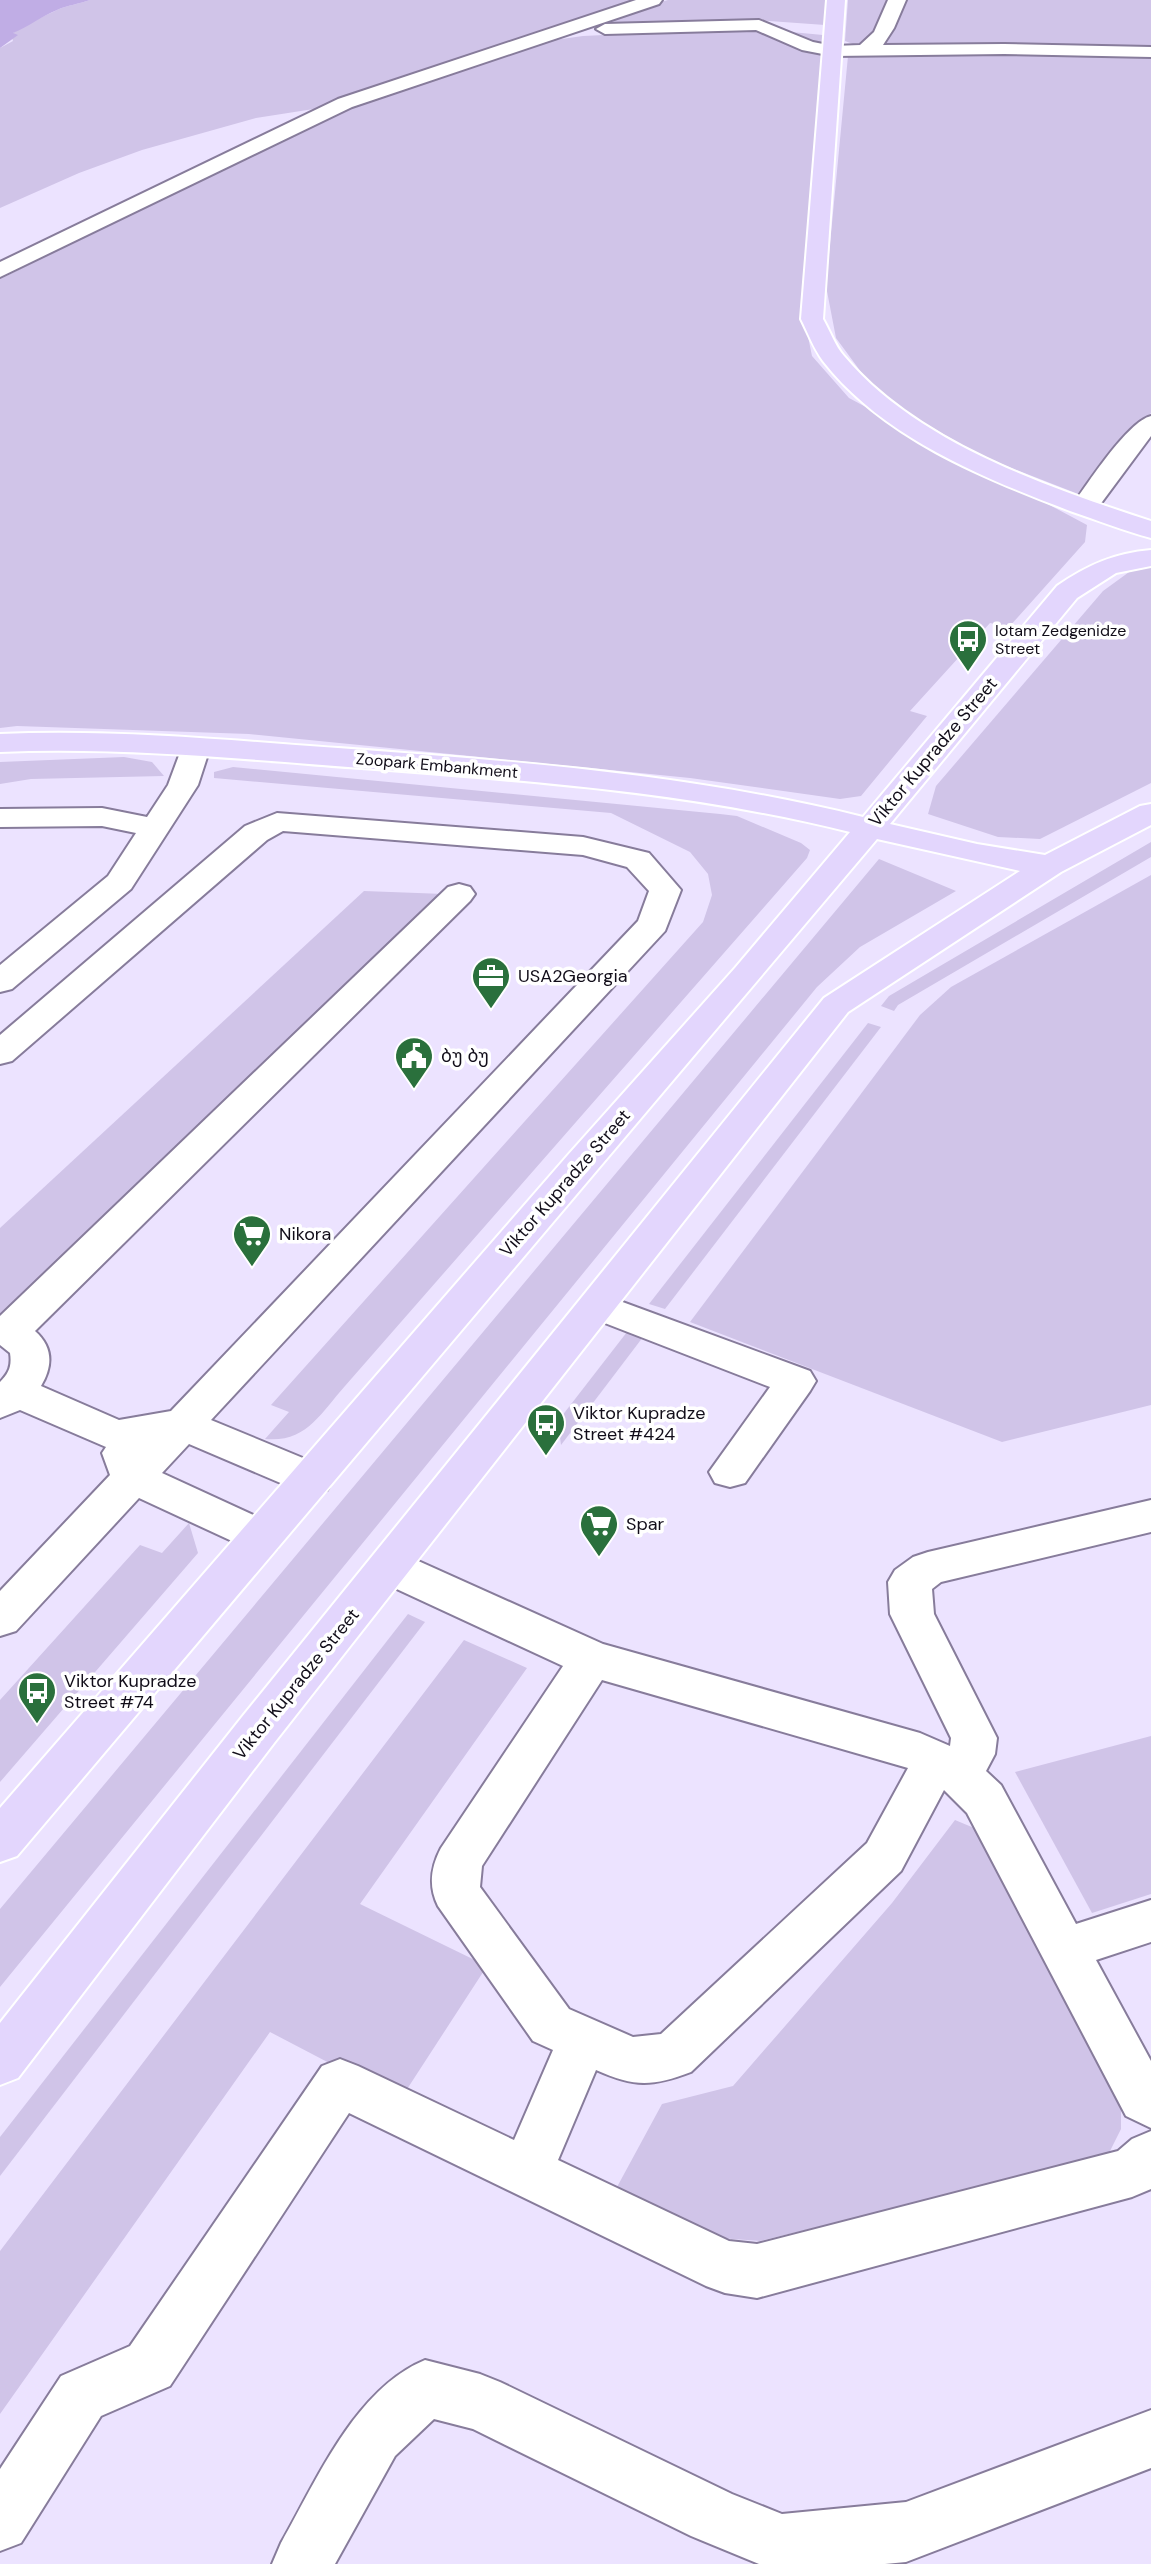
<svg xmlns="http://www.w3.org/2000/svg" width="1151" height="2564" font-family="'DM Sans','Noto Sans Georgian',sans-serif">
	<rect width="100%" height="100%" fill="#ece3ff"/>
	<g fill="#d0c4e8">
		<path d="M 90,0 L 636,0 L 320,108 L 256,118 L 142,150 L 79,173 L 0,208 L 0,48 L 13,41 L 11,34 C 26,24 42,17 57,10 C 67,5 80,4 90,0 Z"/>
		<path d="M 668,0 L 825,0 L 825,25 L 754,20 L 582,26 Z"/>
		<path d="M 848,0 L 1151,0 L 1151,50 L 858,46 L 845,41 Z"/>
		<path d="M 750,28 L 823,35 L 802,307 L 812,356 L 849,398 L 1087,525 L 1085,542 L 1009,627 L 990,623 L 910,711 L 927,716 L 861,796 L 840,799 L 690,778 L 249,734 L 17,726 L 0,728 L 0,279 L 339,111 L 540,42 L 583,36 Z"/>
		<path d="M 1000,52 L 1151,55 L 1151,413 L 1113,452 L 1086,497 L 981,456 L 902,410 L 864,376 L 836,338 L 826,286 L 848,56 Z"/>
		<path d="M 1136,567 L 1151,568 L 1151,783 L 1040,839 L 998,837 L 928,814 L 936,786 L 1103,591 Z"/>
		<path d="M 124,757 L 152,762 L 164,776 L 31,779 L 0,784 L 0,762 Z"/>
		<path d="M 233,767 L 720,814 L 737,816 L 801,843 L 810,850 L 807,858 L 345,1386 C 320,1414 306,1443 265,1439 L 289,1412 L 271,1405 L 703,922 L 712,895 L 708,874 L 690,852 L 611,813 L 214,778 L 214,772 Z"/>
		<path d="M 1151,842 L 1151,857 L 898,1005 L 894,1011 L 881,1006 L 889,996 Z"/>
		<path d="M 879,859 L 956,891 L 860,947 L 817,987 L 0,1987 L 0,1909 Z"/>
		<path d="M 1151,875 L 1151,1405 L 1002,1442 L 690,1322 L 920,1015 L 951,987 Z"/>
		<path d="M 364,891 L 444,894 L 8,1315 L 0,1315 L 0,1228 Z"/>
		<path d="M 868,1023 L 881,1027 L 665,1309 L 649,1304 Z"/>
		<path d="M 627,1332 L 643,1337 L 561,1445 L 558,1421 Z"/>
		<path d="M 189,1523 L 198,1553 L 0,1782 L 0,1700 L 140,1545 L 162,1553 Z"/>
		<path d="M 408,1614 L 425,1622 L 0,2176 L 0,2137 Z"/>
		<path d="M 464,1640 L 527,1668 L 360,1904 L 487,1966 L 400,2100 L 270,2032 L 0,2414 L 0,2251 Z"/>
		<path d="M 1151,1736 L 1151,1894 L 1092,1913 L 1015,1772 Z"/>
		<path d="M 955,1820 L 986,1833 L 1121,2102 L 1121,2129 L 1107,2157 L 760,2241 L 720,2238 L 617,2187 L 662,2104 L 733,2086 L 892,1903 Z"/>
	</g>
	<path fill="#c0ade5" d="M 0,0 L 90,0 C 80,4 67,5 57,10 C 42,16 28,27 13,33 L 18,35 L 0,48 Z"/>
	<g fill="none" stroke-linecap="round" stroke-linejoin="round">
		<defs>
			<g id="minor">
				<path d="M 636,0 L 662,0 L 659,4 L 352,107 L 0,277 L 0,262 L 338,99 Z"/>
				<path d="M 888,0 L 906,0 L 894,28 L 883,45 L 1004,44 L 1151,47 L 1151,57 L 1004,54 L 833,56 L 802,50 L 756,30 L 605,34 L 596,29 L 605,24 L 759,20 L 813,42 L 833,46 L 860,45 L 874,32 Z"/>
				<path d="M 1151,416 L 1151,436 L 1102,502 C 1093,512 1089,516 1075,512 L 1071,507 C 1086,486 1128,421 1151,416 Z"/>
				<path d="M 195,739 L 206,742 L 210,748 L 198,785 L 131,889 L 12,989 L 0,992 L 0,965 L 108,876 L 136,833 L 102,826 L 0,827 L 0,809 L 102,808 L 147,817 L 168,785 L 184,742 Z"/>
				<path d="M 277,813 L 583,837 L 649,853 L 681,890 L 665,931 L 211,1420 L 327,1468 L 333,1479 L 327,1490 L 312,1494 L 297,1490 L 189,1444 L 162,1473 L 277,1526 L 283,1537 L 277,1548 L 262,1553 L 247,1548 L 139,1498 L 16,1631 L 0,1636 L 0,1591 L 110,1475 L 102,1453 L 106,1447 L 20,1410 L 0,1418 L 0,1382 C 9,1373 12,1366 10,1353 L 0,1345 L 0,1316 L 448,887 L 459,884 L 470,887 L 475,894 L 470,901 L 35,1331 C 53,1347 53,1366 41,1386 L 119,1420 L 171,1411 L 638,921 L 649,891 L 627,867 L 583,855 L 283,831 L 267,840 L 12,1061 L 0,1064 L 0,1035 L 245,826 Z"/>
				<path d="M 598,1293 L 810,1371 L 816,1381 L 810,1391 L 745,1483 L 730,1487 L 715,1483 L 709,1472 L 770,1387 L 584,1315 L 579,1306 L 584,1297 Z"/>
				<path d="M 1151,1500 L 1151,1532 L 941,1582 L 932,1589 L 934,1614 L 997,1738 L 995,1754 L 986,1771 L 1001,1785 L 1076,1924 L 1151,1900 L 1151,1942 L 1096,1960 L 1151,2061 L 1151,2128 L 1126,2116 L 967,1813 L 944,1790 L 901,1871 L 691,2072 C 652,2087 634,2087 596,2070 L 558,2160 L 729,2241 L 757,2244 L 1118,2151 L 1132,2139 L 1151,2131 L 1151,2189 L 1132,2197 L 757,2298 L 725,2293 L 706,2286 L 349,2113 L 170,2386 L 101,2416 L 21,2543 L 0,2551 L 0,2469 L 61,2376 L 130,2346 L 322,2066 L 340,2059 L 358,2066 L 514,2140 L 553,2050 L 533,2041 L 438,1906 C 428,1886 431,1867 441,1848 L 563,1666 L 375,1579 L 368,1567 L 375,1555 L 390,1550 L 405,1555 L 603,1644 L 920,1733 L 950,1746 L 951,1738 L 890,1614 L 888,1582 L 895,1570 L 913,1557 L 928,1552 ZM 602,1680 L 908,1768 L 867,1843 L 661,2034 L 633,2037 L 569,2009 L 480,1887 L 482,1866 Z"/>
				<path d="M 425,2360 L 480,2374 L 500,2382 L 732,2494 L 782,2514 L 906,2502 L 1151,2410 L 1151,2468 L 906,2562 L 885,2564 L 759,2564 L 691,2536 L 473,2429 L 434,2419 L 395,2456 L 335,2564 L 272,2564 L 281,2543 C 317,2480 355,2389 425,2360 Z"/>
			</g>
			<g id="major">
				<path d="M 827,0 L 845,0 L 823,319 C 830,331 835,346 844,356 C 917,443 1047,487 1151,521 L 1151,538 C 1124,531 1097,520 1070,511 C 983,478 882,437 823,361 C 814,349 808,333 801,319 Z"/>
				<path d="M 1151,550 L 1151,566 L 1116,573 L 1077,598 L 890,824 L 977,844 L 1045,855 L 1140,806 L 1151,804 L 1151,825 L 1061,872 L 848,1012 L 274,1743 L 18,2078 L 0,2085 L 0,2023 L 242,1717 L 824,998 L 1020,871 L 877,839 L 17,1856 L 0,1862 L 0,1808 L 568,1155 L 735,968 L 850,832 C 690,792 524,780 361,768 C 241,759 120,747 0,752 L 0,734 C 113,729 226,740 338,748 C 514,761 691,774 863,817 L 1057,586 C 1087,565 1115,553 1151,550 Z"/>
			</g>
		</defs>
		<use href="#minor" stroke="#877c9b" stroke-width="4"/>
		<use href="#major" stroke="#fff" stroke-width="4"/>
		<use href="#minor" fill="#fff" fill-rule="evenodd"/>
		<use href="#major" fill="#e3d6fd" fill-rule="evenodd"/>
	</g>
	<defs>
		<symbol id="bus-pin" viewBox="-11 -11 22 30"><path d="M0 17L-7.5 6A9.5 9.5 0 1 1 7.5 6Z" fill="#2a703c" stroke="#fff"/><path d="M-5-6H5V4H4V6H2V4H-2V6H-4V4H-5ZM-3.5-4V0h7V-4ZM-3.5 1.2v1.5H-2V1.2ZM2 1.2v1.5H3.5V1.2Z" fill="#fff"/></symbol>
		<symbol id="office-pin" viewBox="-11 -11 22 30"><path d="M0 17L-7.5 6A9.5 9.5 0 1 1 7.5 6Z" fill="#2a703c" stroke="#fff"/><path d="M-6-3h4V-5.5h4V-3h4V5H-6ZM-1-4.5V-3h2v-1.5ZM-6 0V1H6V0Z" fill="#fff"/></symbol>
		<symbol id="civic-pin" viewBox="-11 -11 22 30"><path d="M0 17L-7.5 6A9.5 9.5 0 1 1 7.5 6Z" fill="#2a703c" stroke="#fff"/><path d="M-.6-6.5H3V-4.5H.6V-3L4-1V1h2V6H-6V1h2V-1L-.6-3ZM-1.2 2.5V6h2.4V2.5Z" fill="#fff"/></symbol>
		<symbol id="supermarket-pin" viewBox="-11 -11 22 30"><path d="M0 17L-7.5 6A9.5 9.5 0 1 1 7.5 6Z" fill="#2a703c" stroke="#fff"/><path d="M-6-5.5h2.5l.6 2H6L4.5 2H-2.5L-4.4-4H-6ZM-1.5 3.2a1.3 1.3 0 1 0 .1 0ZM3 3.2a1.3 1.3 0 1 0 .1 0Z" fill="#fff"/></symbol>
	</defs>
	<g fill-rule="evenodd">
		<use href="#bus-pin" x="946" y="617" width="44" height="60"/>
		<use href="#office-pin" x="469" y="954" width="44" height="60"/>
		<use href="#civic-pin" x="392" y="1034" width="44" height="60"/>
		<use href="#supermarket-pin" x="230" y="1212" width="44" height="60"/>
		<use href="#bus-pin" x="524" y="1401" width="44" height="60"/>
		<use href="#supermarket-pin" x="577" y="1502" width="44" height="60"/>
		<use href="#bus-pin" x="15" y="1669" width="44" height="60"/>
	</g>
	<g text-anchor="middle" stroke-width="7" stroke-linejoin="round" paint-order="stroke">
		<g font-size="16" fill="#110d19" stroke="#fff" text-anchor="start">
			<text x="995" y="636">Iotam Zedgenidze<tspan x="995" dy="18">Street</tspan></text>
		</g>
		<g font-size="16" fill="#110d19" stroke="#fff">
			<text transform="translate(437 765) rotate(5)" y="6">Zoopark Embankment</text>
		</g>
		<g font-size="18" fill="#110d19" stroke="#fff">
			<text transform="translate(933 752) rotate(-50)" y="6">Viktor Kupradze Street</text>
			<text transform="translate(565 1183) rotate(-49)" y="6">Viktor Kupradze Street</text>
			<text transform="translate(296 1684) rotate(-51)" y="6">Viktor Kupradze Street</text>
		</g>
		<g font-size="18" fill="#110d19" stroke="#fff" text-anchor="start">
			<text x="518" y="982">USA2Georgia</text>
			<text x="441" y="1062">ბუ ბუ</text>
			<text x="279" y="1240">Nikora</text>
			<text x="573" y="1419">Viktor Kupradze<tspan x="573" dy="21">Street #424</tspan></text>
			<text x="626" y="1530">Spar</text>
			<text x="64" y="1687">Viktor Kupradze<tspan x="64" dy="21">Street #74</tspan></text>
		</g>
	</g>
</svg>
